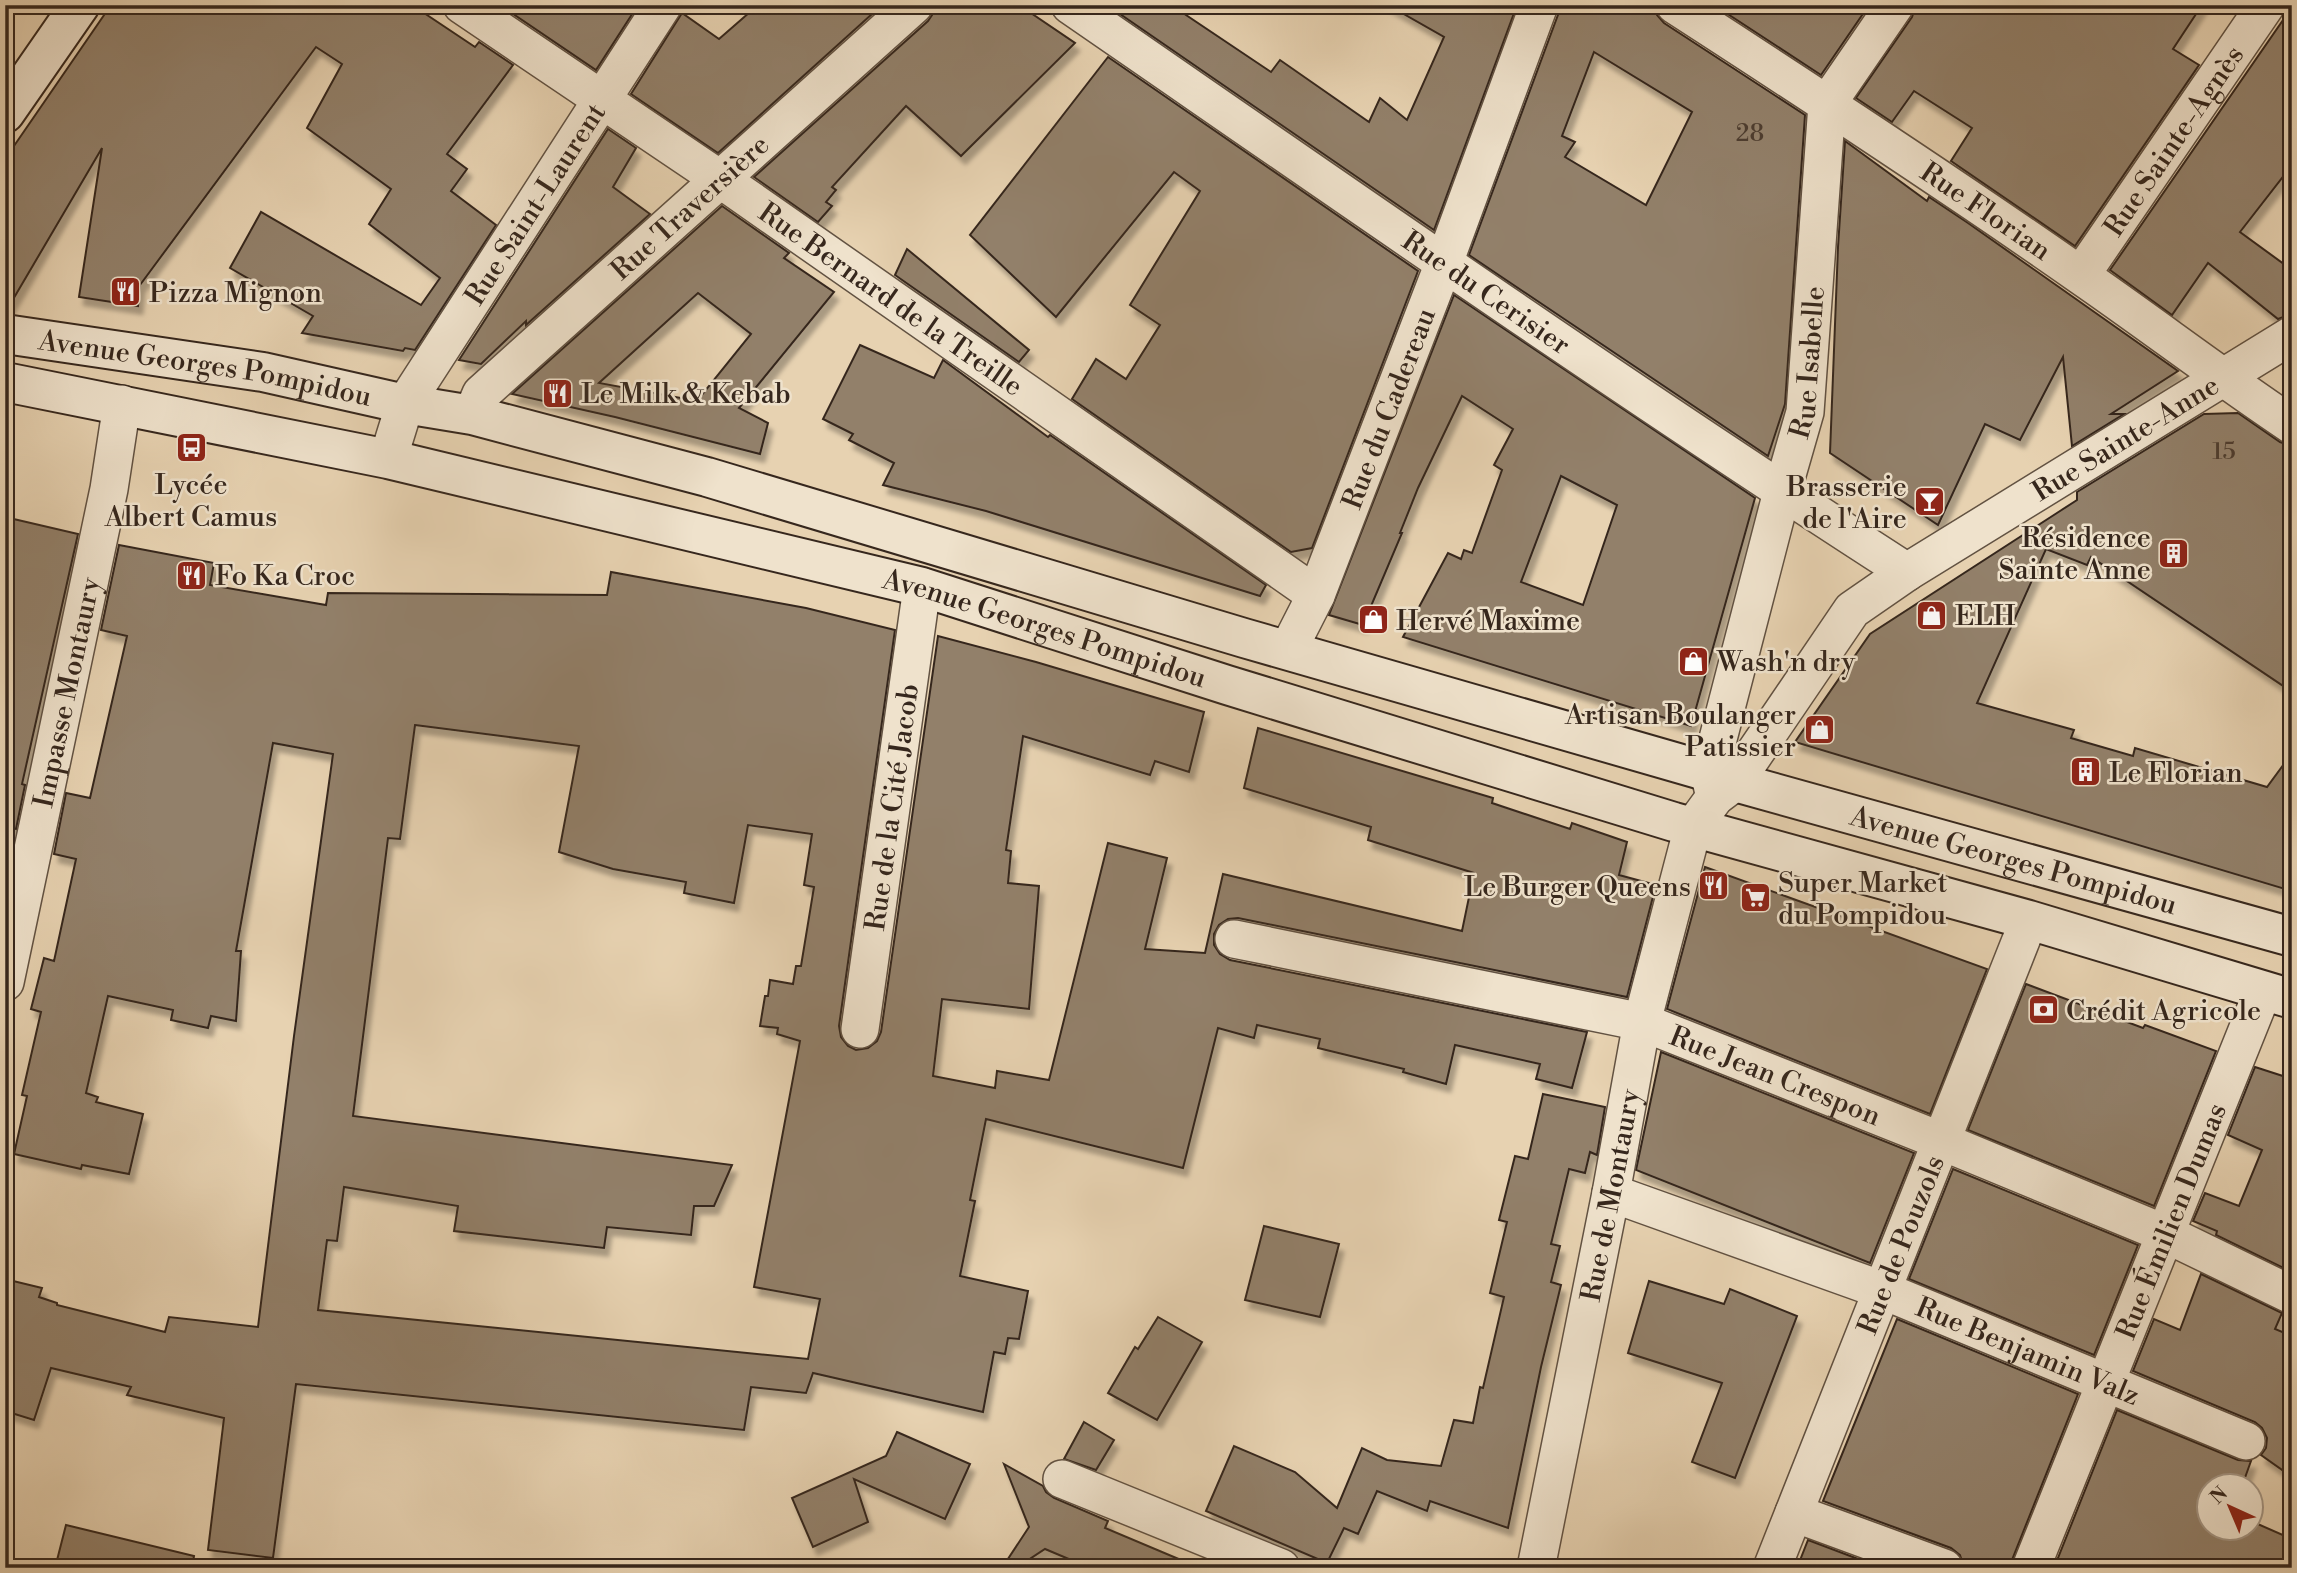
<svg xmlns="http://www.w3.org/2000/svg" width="2297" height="1573" font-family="'Libre Bodoni',serif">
	<defs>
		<filter id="shadow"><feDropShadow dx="4.5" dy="8" stdDeviation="2" flood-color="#0004"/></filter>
	</defs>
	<rect width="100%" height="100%" fill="#e7d2b1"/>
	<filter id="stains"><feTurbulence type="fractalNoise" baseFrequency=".00286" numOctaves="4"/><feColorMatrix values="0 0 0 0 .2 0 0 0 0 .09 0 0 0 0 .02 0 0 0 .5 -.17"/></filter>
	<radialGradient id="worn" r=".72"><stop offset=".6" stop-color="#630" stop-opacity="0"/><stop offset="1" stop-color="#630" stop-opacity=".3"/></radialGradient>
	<g fill="#92806a" stroke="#36271d" stroke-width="2" fill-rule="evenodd" filter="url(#shadow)">
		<path d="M 111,5 L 412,5 L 475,47 L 479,42 L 513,65 L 447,154 L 467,169 L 451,191 L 496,225 L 415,350 L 405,348 L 403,351 L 302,333 L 313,316 L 230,268 L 261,212 L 421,305 L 440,278 L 369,224 L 391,189 L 307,128 L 342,64 L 316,47 L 140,285 L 138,306 L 79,297 L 102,148 L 5,313 L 5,159 Z"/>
		<path d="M 500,5 L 638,5 L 596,70 Z"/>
		<path d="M 758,5 L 882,5 L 718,153 L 631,94 L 682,13 L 719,39 Z"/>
		<path d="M 934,5 L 1019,5 L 1075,43 L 961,156 L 906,106 L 832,187 L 836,190 L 826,202 L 832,206 L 818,222 L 754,177 L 928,21 L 934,12 Z"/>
		<path d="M 1107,5 L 1171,5 L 1271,72 L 1280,60 L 1369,122 L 1380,98 L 1407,120 L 1444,37 L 1388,5 L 1517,5 L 1434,230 Z"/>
		<path d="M 1559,5 L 1654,5 L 1657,15 L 1664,23 L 1805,115 L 1785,404 L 1768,456 L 1469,255 L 1559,12 ZM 1594,52 L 1692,112 L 1646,205 L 1565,157 L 1575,142 L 1562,136 Z"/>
		<path d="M 1714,5 L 1869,5 L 1821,75 Z"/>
		<path d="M 1916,5 L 2202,5 L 2173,49 L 2199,65 L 2075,246 L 1951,161 L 1972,128 L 1914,91 L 1892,122 L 1856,98 L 1912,17 Z"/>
		<path d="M 2292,7 L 2292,165 L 2240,232 L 2292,270 L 2292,314 L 2278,319 L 2208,263 L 2172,315 L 2110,270 Z"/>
		<path d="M 1108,57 L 1418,271 L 1312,548 L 1291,552 L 1072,399 L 1096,359 L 1126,379 L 1160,325 L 1130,305 L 1200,191 L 1174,172 L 1056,317 L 970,235 Z"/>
		<path d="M 608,129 L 636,148 L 613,187 L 650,214 L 526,325 L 526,321 L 481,364 L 459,360 Z"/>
		<path d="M 1845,141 L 1927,201 L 1929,197 L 1968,223 L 2178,371 L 2111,414 L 2124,414 L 2072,446 L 2063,357 L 2020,440 L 1985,424 L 1938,525 L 1830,453 L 1838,247 Z"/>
		<path d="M 722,206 L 789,253 L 784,258 L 834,292 L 739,408 L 768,423 L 760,454 L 615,417 L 512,394 ZM 698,293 L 751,334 L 697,401 L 599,383 Z"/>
		<path d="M 907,249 L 1029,350 L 1019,362 L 895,275 Z"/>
		<path d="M 1454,295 L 1755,498 L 1691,726 L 1403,637 L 1448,553 L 1461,559 L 1464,550 L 1472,553 L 1502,470 L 1494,465 L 1513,429 L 1462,396 L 1418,488 L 1400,533 L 1402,533 L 1363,625 L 1329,615 ZM 1561,476 L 1617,505 L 1583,605 L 1521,582 Z"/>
		<path d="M 860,345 L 934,378 L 943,360 L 1048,437 L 1050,435 L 1266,585 L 1260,596 L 986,511 L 883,485 L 894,463 L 849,440 L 853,434 L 823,419 Z"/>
		<path d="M 2238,413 L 2280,442 L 2292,446 L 2292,692 L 2091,557 L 2087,565 L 2046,549 L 1977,703 L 2074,730 L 2071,738 L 2133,756 L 2135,748 L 2267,787 L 2292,753 L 2292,891 L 1795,742 L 1870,634 L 2077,500 L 2077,492 L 2204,414 Z"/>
		<path d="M 5,517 L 78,534 L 22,784 L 25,785 L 16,829 L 5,826 Z"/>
		<path d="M 119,545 L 214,563 L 210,585 L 326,605 L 328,593 L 607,595 L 611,572 L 806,608 L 895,630 L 839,1026 L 841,1037 L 848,1046 L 856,1050 L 868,1048 L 877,1041 L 881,1032 L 938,636 L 1036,662 L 1204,712 L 1189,772 L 1155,761 L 1150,775 L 1023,736 L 1006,850 L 1011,851 L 1008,883 L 1039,886 L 1029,1009 L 942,999 L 933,1076 L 995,1088 L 997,1071 L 1049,1080 L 1108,843 L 1167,858 L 1145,949 L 1205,953 L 1223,874 L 1462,931 L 1474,873 L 1368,840 L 1371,827 L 1244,788 L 1258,728 L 1493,798 L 1492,803 L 1570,829 L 1572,823 L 1627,842 L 1619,875 L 1656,885 L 1627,997 L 1238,918 L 1228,919 L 1219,925 L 1214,934 L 1214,945 L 1220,954 L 1230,960 L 1587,1032 L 1572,1088 L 1536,1079 L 1540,1064 L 1455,1045 L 1446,1084 L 1403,1072 L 1404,1069 L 1318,1048 L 1320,1039 L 1257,1025 L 1254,1038 L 1218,1028 L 1183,1168 L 986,1119 L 970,1200 L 975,1201 L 960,1276 L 1028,1291 L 1019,1339 L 1008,1338 L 1005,1354 L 994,1352 L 983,1412 L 813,1373 L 806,1393 L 751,1387 L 744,1430 L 296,1384 L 273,1558 L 208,1550 L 224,1418 L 127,1395 L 131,1387 L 51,1368 L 34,1420 L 5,1411 L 5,1279 L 42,1288 L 39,1297 L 57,1303 L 57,1305 L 165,1332 L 169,1317 L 258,1327 L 294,1036 L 333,754 L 273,743 L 236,951 L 241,951 L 236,1021 L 211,1016 L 208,1028 L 171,1020 L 173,1010 L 108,996 L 86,1093 L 98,1097 L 96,1102 L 143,1114 L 129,1174 L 82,1165 L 81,1169 L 14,1154 L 27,1096 L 22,1095 L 41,1012 L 31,1009 L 44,958 L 54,961 L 76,859 L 54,854 L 66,793 L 90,798 L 127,636 L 101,630 ZM 415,725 L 579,746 L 559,852 L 613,869 L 686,882 L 684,893 L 734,903 L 748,825 L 812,834 L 804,885 L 814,887 L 801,966 L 796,966 L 793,984 L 770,980 L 768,996 L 765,996 L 760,1026 L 778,1028 L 777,1034 L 800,1041 L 754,1287 L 820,1299 L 808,1359 L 318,1310 L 327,1240 L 337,1241 L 344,1187 L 458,1206 L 454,1231 L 604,1248 L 607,1227 L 691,1235 L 694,1206 L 714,1206 L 732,1165 L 353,1116 L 388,838 L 400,839 Z"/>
		<path d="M 1705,867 L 1987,969 L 1930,1114 L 1667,1009 Z"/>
		<path d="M 2026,984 L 2143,1028 L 2145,1025 L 2216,1051 L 2154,1206 L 1968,1130 Z"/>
		<path d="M 1661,1052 L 1914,1153 L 1870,1263 L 1636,1170 Z"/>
		<path d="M 2255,1067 L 2292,1079 L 2292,1272 L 2216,1235 L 2217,1231 L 2193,1221 L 2205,1193 L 2239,1206 L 2262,1150 L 2228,1135 Z"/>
		<path d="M 1543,1094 L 1605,1107 L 1597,1155 L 1590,1152 L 1585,1173 L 1569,1169 L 1551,1244 L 1560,1246 L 1551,1282 L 1561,1285 L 1541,1367 L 1508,1528 L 1430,1501 L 1427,1511 L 1377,1491 L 1358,1534 L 1344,1528 L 1327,1563 L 1206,1511 L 1234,1446 L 1295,1472 L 1337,1508 L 1362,1448 L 1387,1460 L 1441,1466 L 1454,1420 L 1473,1423 L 1480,1387 L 1483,1388 L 1504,1297 L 1490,1293 L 1507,1222 L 1499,1220 L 1515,1156 L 1528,1159 Z"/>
		<path d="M 1953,1169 L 2138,1245 L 2094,1355 L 1909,1279 Z"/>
		<path d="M 1264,1226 L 1339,1244 L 1320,1317 L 1245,1300 Z"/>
		<path d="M 2201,1274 L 2282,1313 L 2275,1329 L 2292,1336 L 2292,1477 L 2261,1455 L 2266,1448 L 2267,1438 L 2262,1428 L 2255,1422 L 2133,1371 L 2154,1319 L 2180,1330 Z"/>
		<path d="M 1649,1281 L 1724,1304 L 1730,1289 L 1797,1316 L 1735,1478 L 1692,1462 L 1722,1383 L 1628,1353 Z"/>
		<path d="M 1158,1317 L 1202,1342 L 1157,1420 L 1108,1393 L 1135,1347 L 1138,1349 Z"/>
		<path d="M 1897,1319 L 2078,1394 L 2012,1560 L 2011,1568 L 1964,1568 L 1960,1555 L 1951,1548 L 1823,1501 Z"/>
		<path d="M 2117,1410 L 2238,1460 L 2251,1461 L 2242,1486 L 2209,1486 L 2209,1528 L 2251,1528 L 2251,1521 L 2292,1539 L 2292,1568 L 2054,1568 Z"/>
		<path d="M 1084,1422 L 1114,1440 L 1096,1470 L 1064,1459 Z"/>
		<path d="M 897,1432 L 970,1464 L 945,1519 L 854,1479 L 868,1522 L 813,1547 L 792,1498 L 886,1456 Z"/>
		<path d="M 1004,1464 L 1043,1486 L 1046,1492 L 1054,1498 L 1108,1521 L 1105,1528 L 1200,1568 L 1090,1568 L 1045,1549 L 1016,1568 L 1002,1568 L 1029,1527 Z"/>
		<path d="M 66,1525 L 194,1556 L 192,1568 L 55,1568 Z"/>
		<path d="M 1808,1540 L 1882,1568 L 1797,1568 Z"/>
	</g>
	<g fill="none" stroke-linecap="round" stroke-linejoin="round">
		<defs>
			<g id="street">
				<path id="s1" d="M 462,5 L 733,188 L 1316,595"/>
				<path id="s2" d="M 1070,5 C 1347,196 1624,390 1907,572"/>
				<path id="s3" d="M 1675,5 C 1811,93 1947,182 2080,275 C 2151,324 2220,377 2292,425"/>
				<path id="s4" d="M 2081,275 L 2266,5"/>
				<path id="s5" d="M 472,415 L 481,394 L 914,5"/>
				<path id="s6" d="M 388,459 L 405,404 L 663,5"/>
				<path id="s7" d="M 1288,650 L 1316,595 L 1444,263 L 1539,5"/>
				<path id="s8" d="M 1715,797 L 1709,772 L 1712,762 L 1782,492 L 1805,412 L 1827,104 L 1895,5"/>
				<path id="s9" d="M 1234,939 L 1642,1022 L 1941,1141 L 2166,1234 L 2292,1295"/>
				<path id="s10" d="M 5,982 L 109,489 L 122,404"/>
				<path id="s11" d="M 860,1029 L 922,587"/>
				<path id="s12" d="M 1611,1193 L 1882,1290 L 2246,1441"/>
				<path d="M 1062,1479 L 1281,1568"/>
				<path d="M 1794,1513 L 1944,1568"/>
				<path id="s13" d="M 1536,1568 L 1611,1193 L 1642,1022 L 1693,827 L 1715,797 L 1735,782 L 1852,610 L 1907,572 L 2292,335"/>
				<path id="s14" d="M 1772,1568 L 2029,920"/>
				<path id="s15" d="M 2031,1568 L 2263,991"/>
			</g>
			<g id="secondary">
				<path d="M 5,113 L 80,5"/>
				<path id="s16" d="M 5,334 L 263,372 L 405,404 L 472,415 L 707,477 L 1244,638 L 1709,772 L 1735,782 L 2292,937"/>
				<path id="s17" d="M 5,382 L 388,459 L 922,587 L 1227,685 L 1674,822 L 2029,920 L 2292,999"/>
			</g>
		</defs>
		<use href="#street" stroke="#625242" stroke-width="40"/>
		<use href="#secondary" stroke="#36271d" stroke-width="42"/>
		<use href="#street" stroke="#efe2cc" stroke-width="37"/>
		<use href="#secondary" stroke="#efe2cc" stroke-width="38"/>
	</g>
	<defs>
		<symbol id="restaurant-square" viewBox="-11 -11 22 22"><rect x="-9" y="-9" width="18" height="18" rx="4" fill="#8f2418" stroke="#efe2cc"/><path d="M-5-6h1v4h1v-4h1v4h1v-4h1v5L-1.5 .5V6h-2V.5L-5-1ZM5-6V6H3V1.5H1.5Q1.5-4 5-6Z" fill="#fff"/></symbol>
		<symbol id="bus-square" viewBox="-11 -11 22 22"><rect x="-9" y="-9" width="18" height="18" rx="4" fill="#8f2418" stroke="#efe2cc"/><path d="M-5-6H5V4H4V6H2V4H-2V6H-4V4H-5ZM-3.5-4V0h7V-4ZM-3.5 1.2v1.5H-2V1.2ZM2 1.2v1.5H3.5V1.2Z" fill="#fff"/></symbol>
		<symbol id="bar-square" viewBox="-11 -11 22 22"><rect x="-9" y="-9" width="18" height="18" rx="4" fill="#8f2418" stroke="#efe2cc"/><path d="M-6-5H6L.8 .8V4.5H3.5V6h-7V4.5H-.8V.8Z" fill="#fff"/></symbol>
		<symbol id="building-square" viewBox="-11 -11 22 22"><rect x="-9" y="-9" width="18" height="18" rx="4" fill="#8f2418" stroke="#efe2cc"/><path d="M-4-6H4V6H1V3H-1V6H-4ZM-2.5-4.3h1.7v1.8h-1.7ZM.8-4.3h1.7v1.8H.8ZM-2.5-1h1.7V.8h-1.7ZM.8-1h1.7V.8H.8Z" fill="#fff"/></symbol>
		<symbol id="shop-square" viewBox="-11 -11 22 22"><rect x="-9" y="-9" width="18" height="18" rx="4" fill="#8f2418" stroke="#efe2cc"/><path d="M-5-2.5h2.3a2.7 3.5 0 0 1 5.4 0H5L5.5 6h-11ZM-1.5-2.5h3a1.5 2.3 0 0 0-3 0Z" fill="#fff"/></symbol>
		<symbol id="supermarket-square" viewBox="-11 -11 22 22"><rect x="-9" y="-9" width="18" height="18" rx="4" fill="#8f2418" stroke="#efe2cc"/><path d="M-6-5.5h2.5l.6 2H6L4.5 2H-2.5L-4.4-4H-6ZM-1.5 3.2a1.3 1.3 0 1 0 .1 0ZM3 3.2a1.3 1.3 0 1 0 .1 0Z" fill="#fff"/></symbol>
		<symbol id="bank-square" viewBox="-11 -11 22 22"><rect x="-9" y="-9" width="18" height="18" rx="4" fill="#8f2418" stroke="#efe2cc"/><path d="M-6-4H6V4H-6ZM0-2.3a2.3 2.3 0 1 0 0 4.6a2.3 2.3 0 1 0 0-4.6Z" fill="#fff"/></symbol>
	</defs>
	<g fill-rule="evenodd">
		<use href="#restaurant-square" x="108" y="274" width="35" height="35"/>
		<use href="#restaurant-square" x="540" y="376" width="35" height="35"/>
		<use href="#bus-square" x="174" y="430" width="35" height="35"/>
		<use href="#bar-square" x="1912" y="484" width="35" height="35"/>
		<use href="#building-square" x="2156" y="536" width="35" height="35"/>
		<use href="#restaurant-square" x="174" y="558" width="35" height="35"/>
		<use href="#shop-square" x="1914" y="598" width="35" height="35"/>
		<use href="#shop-square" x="1356" y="602" width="35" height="35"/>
		<use href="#shop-square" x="1676" y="644" width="35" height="35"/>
		<use href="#shop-square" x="1802" y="712" width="35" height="35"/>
		<use href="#building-square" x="2068" y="754" width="35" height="35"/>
		<use href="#restaurant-square" x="1696" y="868" width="35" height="35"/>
		<use href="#supermarket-square" x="1738" y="880" width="35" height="35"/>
		<use href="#bank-square" x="2026" y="992" width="35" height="35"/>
	</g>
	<g text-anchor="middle" stroke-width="5" stroke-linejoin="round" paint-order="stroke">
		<g font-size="24" fill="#4d3d30">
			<text x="1750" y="141">28</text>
			<text x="2224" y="459">15</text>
		</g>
		<g font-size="28" fill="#36271d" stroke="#efe2cc">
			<text dy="10" stroke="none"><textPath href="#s4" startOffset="163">Rue Sainte-Agnès</textPath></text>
			<text dy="10" stroke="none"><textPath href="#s6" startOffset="296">Rue Saint-Laurent</textPath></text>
			<text dy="10" stroke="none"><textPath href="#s5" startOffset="303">Rue Traversière</textPath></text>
			<text dy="10" stroke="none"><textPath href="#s3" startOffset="373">Rue Florian</textPath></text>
			<text dy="10" stroke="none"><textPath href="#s2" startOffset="506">Rue du Cerisier</textPath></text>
			<text dy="10" stroke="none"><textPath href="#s1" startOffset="520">Rue Bernard de la Treille</textPath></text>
			<text dy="10" stroke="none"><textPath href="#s8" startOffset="448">Rue Isabelle</textPath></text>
			<text dy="10" stroke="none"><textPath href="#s16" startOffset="203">Avenue Georges Pompidou</textPath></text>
			<text dy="10" stroke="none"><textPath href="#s7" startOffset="262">Rue du Cadereau</textPath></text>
			<text dy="10" stroke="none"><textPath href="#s13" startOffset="1351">Rue Sainte-Anne</textPath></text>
			<text dy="10" stroke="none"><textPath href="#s17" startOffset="1069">Avenue Georges Pompidou</textPath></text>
			<text dy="10" stroke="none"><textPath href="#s10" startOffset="296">Impasse Montaury</textPath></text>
			<text dy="10" stroke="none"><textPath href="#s11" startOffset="224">Rue de la Cité Jacob</textPath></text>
			<text dy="10" stroke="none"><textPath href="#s16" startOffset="2079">Avenue Georges Pompidou</textPath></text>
			<text dy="10" stroke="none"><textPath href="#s9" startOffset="560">Rue Jean Crespon</textPath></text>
			<text dy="10" stroke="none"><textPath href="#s13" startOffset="380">Rue de Montaury</textPath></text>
			<text dy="10" stroke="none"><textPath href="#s15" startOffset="374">Rue Émilien Dumas</textPath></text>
			<text dy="10" stroke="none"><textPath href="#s14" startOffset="348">Rue de Pouzols</textPath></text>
			<text dy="10" stroke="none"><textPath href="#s12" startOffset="446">Rue Benjamin Valz</textPath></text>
		</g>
		<g font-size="28" fill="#36271d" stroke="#efe2cc" text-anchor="start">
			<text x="149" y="302">Pizza Mignon</text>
			<text x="581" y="403">Le Milk &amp; Kebab</text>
			<text x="191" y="494" text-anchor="middle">Lycée<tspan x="191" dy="32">Albert Camus</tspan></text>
			<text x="1907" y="496" text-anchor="end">Brasserie<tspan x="1907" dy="32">de l'Aire</tspan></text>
			<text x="2151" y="547" text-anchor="end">Résidence<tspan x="2151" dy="32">Sainte Anne</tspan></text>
			<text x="215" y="585">Fo Ka Croc</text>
			<text x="1955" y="625">ELH</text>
			<text x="1396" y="630">Hervé Maxime</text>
			<text x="1717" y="671">Wash'n dry</text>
			<text x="1796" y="724" text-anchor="end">Artisan Boulanger<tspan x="1796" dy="32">Patissier</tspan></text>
			<text x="2109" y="782">Le Florian</text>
			<text x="1778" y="892">Super Market<tspan x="1778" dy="32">du Pompidou</tspan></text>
			<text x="1691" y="896" text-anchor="end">Le Burger Queens</text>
			<text x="2066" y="1020">Crédit Agricole</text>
		</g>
	</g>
	<rect width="2297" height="1573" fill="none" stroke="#e7d2b1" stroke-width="28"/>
	<rect x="7" y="7" width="2283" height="1559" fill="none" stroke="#36271d" stroke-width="3.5"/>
	<rect x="14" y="14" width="2269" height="1545" fill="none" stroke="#36271d" stroke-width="2"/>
	<g transform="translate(2230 1507) rotate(316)"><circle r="33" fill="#efe2cc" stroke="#a59786" stroke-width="2"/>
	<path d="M0-5L12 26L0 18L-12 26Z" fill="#8f2418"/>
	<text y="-10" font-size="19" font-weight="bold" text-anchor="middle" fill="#36271d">N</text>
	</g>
	<rect width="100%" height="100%" filter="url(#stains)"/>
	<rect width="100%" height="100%" fill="url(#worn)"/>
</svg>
